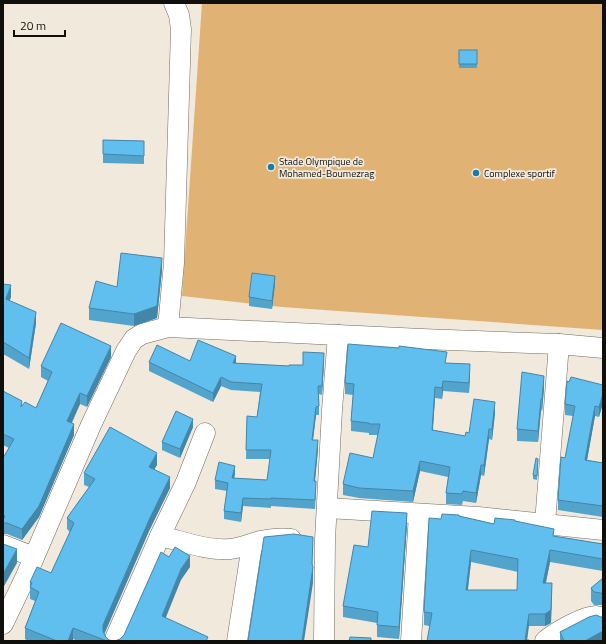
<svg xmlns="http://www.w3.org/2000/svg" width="606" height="644" font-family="'Titillium Web',sans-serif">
	<rect width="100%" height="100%" fill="#f2e9dd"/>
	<path fill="#e0b374" d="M 202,3 L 603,3 L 603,330 L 282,307 L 182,296 Z"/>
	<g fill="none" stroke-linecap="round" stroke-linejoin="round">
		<defs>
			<g id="minor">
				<path d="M 168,327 L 174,263 L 181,29 L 179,15 L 174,3"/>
				<path d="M 327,508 L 478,517 L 603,530"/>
				<path d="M 545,523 L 559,344"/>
				<path d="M 160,536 C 182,541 207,551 230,549 C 241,548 250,544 260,541 C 270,539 281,538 291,539"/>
				<path d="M 3,545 L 34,557"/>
				<path d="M 3,624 L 26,576 L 91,425 L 126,351 L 134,339 L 142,334 L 168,327 L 422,339 L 559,344 L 603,348"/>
				<path d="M 114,641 L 160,536 L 186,482 L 205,433"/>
				<path d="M 237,641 L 252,545"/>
				<path d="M 324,641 L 325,540 L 332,410 L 338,335"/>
				<path d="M 411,641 L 419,514"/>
				<path d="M 545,641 C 554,633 585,615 597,616 C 598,616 602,618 603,618"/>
			</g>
		</defs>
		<use href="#minor" stroke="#726b61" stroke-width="21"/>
		<use href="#minor" stroke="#fff" stroke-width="20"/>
	</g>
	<g fill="#53a4cd" fill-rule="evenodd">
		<rect x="459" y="50" width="18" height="18"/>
		<path d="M 103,140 L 144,141 L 144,164 L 103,163 Z"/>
		<path d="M 162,270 L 157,318 L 134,326 L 89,320 L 89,308 L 117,287 Z"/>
		<path d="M 3,284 L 11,297 L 9,300 L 36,323 L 29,369 L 5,355 L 3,355 Z"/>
		<path d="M 275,284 L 272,309 L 249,306 L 249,297 Z"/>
		<path d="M 111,357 L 87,407 L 80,404 L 72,423 L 74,435 L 39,517 L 22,540 L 7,534 L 3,534 L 3,458 L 9,448 L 3,445 L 3,391 L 22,406 L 36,408 L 48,381 L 41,377 L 41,366 Z"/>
		<path d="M 190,361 L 289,366 L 303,365 L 324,361 L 322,395 L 319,394 L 319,415 L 316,415 L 313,440 L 318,449 L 315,481 L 316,490 L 315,509 L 271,506 L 271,508 L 243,506 L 241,522 L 224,519 L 224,511 L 227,491 L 215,489 L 215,480 L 235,474 L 234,478 L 267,480 L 270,459 L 246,459 L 247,416 L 257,417 L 260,392 L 231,390 L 221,386 L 213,402 L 149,371 L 149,362 Z"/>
		<path d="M 447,363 L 470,374 L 469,393 L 443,391 L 442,399 L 435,398 L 433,430 L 465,436 L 495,413 L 492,440 L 489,439 L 484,476 L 481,475 L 476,503 L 463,501 L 462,505 L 446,504 L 446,493 L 448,477 L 420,471 L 413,502 L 359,498 L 343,495 L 343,484 L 373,458 L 378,435 L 369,435 L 369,433 L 351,431 L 351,421 L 353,395 L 345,394 L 345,383 Z"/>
		<path d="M 603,385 L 599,417 L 595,416 L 587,460 L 603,463 L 603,517 L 558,510 L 558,500 L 573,416 L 565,415 L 565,404 Z"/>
		<path d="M 544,388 L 542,411 L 541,410 L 538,442 L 517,441 L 517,429 Z"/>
		<path d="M 193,427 L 180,458 L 162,450 L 162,442 Z"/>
		<path d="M 538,463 L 537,480 L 533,479 L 533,475 Z"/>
		<path d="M 157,465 L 154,469 L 170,488 L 149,531 L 104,635 L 107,641 L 78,641 L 73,639 L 73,641 L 28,641 L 25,639 L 25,628 L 35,601 L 30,599 L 30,582 L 51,573 L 70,532 L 67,529 L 67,518 L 89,487 L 84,485 L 84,473 Z"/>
		<path d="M 459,516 L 494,524 L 515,521 L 554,536 L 603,544 L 603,571 L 550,562 L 546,583 L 552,596 L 551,623 L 545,626 L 429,626 L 424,625 L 424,612 L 441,519 ZM 471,562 L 518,572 L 517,590 L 468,590 Z"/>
		<path d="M 407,524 L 399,639 L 377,637 L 377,623 L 343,617 L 343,606 L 368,547 Z"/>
		<path d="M 603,578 L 603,606 L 601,605 L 594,605 L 591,601 L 591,588 Z"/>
		<path d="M 601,617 L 603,641 L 560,641 L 560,632 Z"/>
	</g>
	<g fill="#4386a7">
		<path d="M 162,258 L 162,270 L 157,318 L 134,326 L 134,314 Z"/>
		<path d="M 275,276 L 275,284 L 272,309 L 272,301 Z"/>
		<path d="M 11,285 L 11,297 L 6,310 L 6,299 Z"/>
		<path d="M 36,312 L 36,323 L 29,369 L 29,358 Z"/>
		<path d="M 111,346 L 111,357 L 87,407 L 87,396 Z"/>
		<path d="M 324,353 L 324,361 L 322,395 L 322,386 Z"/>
		<path d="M 236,356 L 236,365 L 233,363 Z"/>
		<path d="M 470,364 L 470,374 L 469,393 L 469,383 Z"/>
		<path d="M 544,376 L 544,388 L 542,411 L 542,399 Z"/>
		<path d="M 221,377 L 221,386 L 213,402 L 213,393 Z"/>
		<path d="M 443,381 L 443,391 L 442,399 L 442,388 Z"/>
		<path d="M 435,387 L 435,398 L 432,440 L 432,430 Z"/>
		<path d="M 80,393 L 80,404 L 67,432 L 67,421 Z"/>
		<path d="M 603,394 L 603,404 L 599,417 L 599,407 Z"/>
		<path d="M 541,399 L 541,410 L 538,442 L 538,431 Z"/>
		<path d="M 495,402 L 495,413 L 492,440 L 492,429 Z"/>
		<path d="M 595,406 L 595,416 L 585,471 L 585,460 Z"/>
		<path d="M 316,407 L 316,415 L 312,448 L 312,440 Z"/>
		<path d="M 193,419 L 193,427 L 180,458 L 180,449 Z"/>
		<path d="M 74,424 L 74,435 L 39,517 L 22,540 L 22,529 Z"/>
		<path d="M 489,429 L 489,439 L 484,476 L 484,465 Z"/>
		<path d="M 318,440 L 318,449 L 314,490 L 314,481 Z"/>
		<path d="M 157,453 L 157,465 L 149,478 L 149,467 Z"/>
		<path d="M 420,461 L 420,471 L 413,502 L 413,491 Z"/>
		<path d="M 481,465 L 481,475 L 476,503 L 476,493 Z"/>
		<path d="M 235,466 L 235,474 L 232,487 L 232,478 Z"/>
		<path d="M 170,477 L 170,488 L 149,531 L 103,636 L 103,625 L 149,520 Z"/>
		<path d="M 243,498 L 243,506 L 241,522 L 241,513 Z"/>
		<path d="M 407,513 L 407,524 L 399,639 L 399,627 Z"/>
		<path d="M 313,537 L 312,571 L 313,567 L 313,583 L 304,641 L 302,641 L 312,564 Z"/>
		<path d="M 17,549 L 17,563 L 3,588 L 3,574 Z"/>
		<path d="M 471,550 L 471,562 L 466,602 L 466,590 Z"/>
		<path d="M 550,550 L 550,562 L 543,595 L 543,583 Z"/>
		<path d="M 190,556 L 190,567 L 181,580 L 162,627 L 162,616 L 181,569 Z"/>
		<path d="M 552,583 L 551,623 L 545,626 L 545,614 Z"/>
		<path d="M 529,614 L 529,626 L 527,641 L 525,641 Z"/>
		<path d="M 73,628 L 73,641 L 68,641 Z"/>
		<path d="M 603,631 L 603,641 L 585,641 Z"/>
	</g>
	<g fill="#60bfee" stroke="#4386a7" fill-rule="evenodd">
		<rect x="459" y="50" width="18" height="14"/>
		<path d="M 103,140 L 144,141 L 144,156 L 103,154 Z"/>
		<path d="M 121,253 L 162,258 L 157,306 L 134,314 L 89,308 L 96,281 L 117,287 Z"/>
		<path d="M 252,273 L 275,276 L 272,301 L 249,297 Z"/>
		<path d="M 3,284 L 11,285 L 6,299 L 36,312 L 29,358 L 5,343 L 3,343 Z"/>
		<path d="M 61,323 L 111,346 L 87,396 L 80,393 L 67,421 L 74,424 L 39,506 L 22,529 L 7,523 L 3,523 L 3,520 L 5,516 L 3,515 L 3,458 L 14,439 L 3,434 L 3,391 L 22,401 L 21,407 L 25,402 L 36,408 L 52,372 L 41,366 Z"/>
		<path d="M 198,340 L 236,356 L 233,363 L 289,366 L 289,365 L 303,365 L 303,352 L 324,353 L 322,386 L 318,386 L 319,406 L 316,407 L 312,440 L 318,440 L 314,481 L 316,481 L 315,500 L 271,498 L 271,499 L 243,498 L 241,513 L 224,511 L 228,483 L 215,480 L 219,462 L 235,466 L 232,478 L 267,480 L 271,450 L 246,450 L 247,416 L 257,417 L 262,384 L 231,382 L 221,377 L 213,393 L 149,362 L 157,345 L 190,361 Z"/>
		<path d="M 348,344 L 399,348 L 399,346 L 447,352 L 445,363 L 470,364 L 469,383 L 443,381 L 442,388 L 435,387 L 432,430 L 465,436 L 466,432 L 469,433 L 474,399 L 495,402 L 492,429 L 489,429 L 484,465 L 481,465 L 476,493 L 463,491 L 462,494 L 446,493 L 450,467 L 420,461 L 413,491 L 359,488 L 343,484 L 350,453 L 373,458 L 380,424 L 369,424 L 369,423 L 351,421 L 354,384 L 345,383 Z"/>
		<path d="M 522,372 L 544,376 L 542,399 L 541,399 L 538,431 L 517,429 Z"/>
		<path d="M 571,377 L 603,385 L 603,394 L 599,407 L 595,406 L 585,460 L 603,463 L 603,506 L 558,500 L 561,457 L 565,458 L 575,406 L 565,404 L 567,381 L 569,382 Z"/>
		<path d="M 176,411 L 193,419 L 180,449 L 162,442 Z"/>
		<path d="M 110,427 L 157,453 L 149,467 L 170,477 L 149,520 L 103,625 L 103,631 L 105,636 L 109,640 L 114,641 L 107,641 L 73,628 L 68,641 L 57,641 L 25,628 L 39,592 L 30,587 L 32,583 L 30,582 L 37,567 L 51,573 L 74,523 L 67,518 L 95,479 L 84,473 Z"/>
		<path d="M 536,458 L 538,459 L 537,476 L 533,475 Z"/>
		<path d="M 372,511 L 407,513 L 399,627 L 377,625 L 378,612 L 343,606 L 354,545 L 368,547 Z"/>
		<path d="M 442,514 L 459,515 L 459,516 L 494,524 L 495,518 L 515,520 L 515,521 L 554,529 L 553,536 L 603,544 L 603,559 L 550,550 L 543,583 L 552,583 L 551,610 L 545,614 L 529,614 L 525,640 L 529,640 L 529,641 L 427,641 L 432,613 L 424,612 L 429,518 L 441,519 ZM 471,550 L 518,559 L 517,590 L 466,590 Z"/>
		<path d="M 294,534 L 313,537 L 312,564 L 313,567 L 302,641 L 248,641 L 264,537 Z"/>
		<path d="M 3,544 L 17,549 L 3,574 Z"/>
		<path d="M 175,547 L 190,556 L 181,569 L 162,616 L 208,637 L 206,641 L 115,641 L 120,639 L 124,635 L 161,552 L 169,557 Z"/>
		<path d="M 603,578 L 603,594 L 601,593 L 594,592 L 591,588 Z"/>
		<path d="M 596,615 L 601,617 L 603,617 L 603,631 L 585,641 L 564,641 L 560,632 L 589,617 Z"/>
		<path d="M 350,637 L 371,638 L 371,641 L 349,641 Z"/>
	</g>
	<g fill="#157da7" stroke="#f2e9dd" stroke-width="1.5">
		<circle cx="271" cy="167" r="4"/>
		<circle cx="476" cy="173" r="4"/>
	</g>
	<g text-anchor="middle" stroke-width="3.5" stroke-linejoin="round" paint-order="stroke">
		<g font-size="10" fill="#110f0b" stroke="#f2e9dd" text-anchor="start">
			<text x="279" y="165">Stade Olympique de<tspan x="279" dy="12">Mohamed-Boumezrag</tspan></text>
			<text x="484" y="177">Complexe sportif</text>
		</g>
	</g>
	<rect width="606" height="644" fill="none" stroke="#110f0b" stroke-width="8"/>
	<path d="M14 30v6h51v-6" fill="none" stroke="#110f0b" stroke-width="2"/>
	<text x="20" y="30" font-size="12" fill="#110f0b" stroke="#f2e9dd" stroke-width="3" paint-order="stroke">20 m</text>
</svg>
